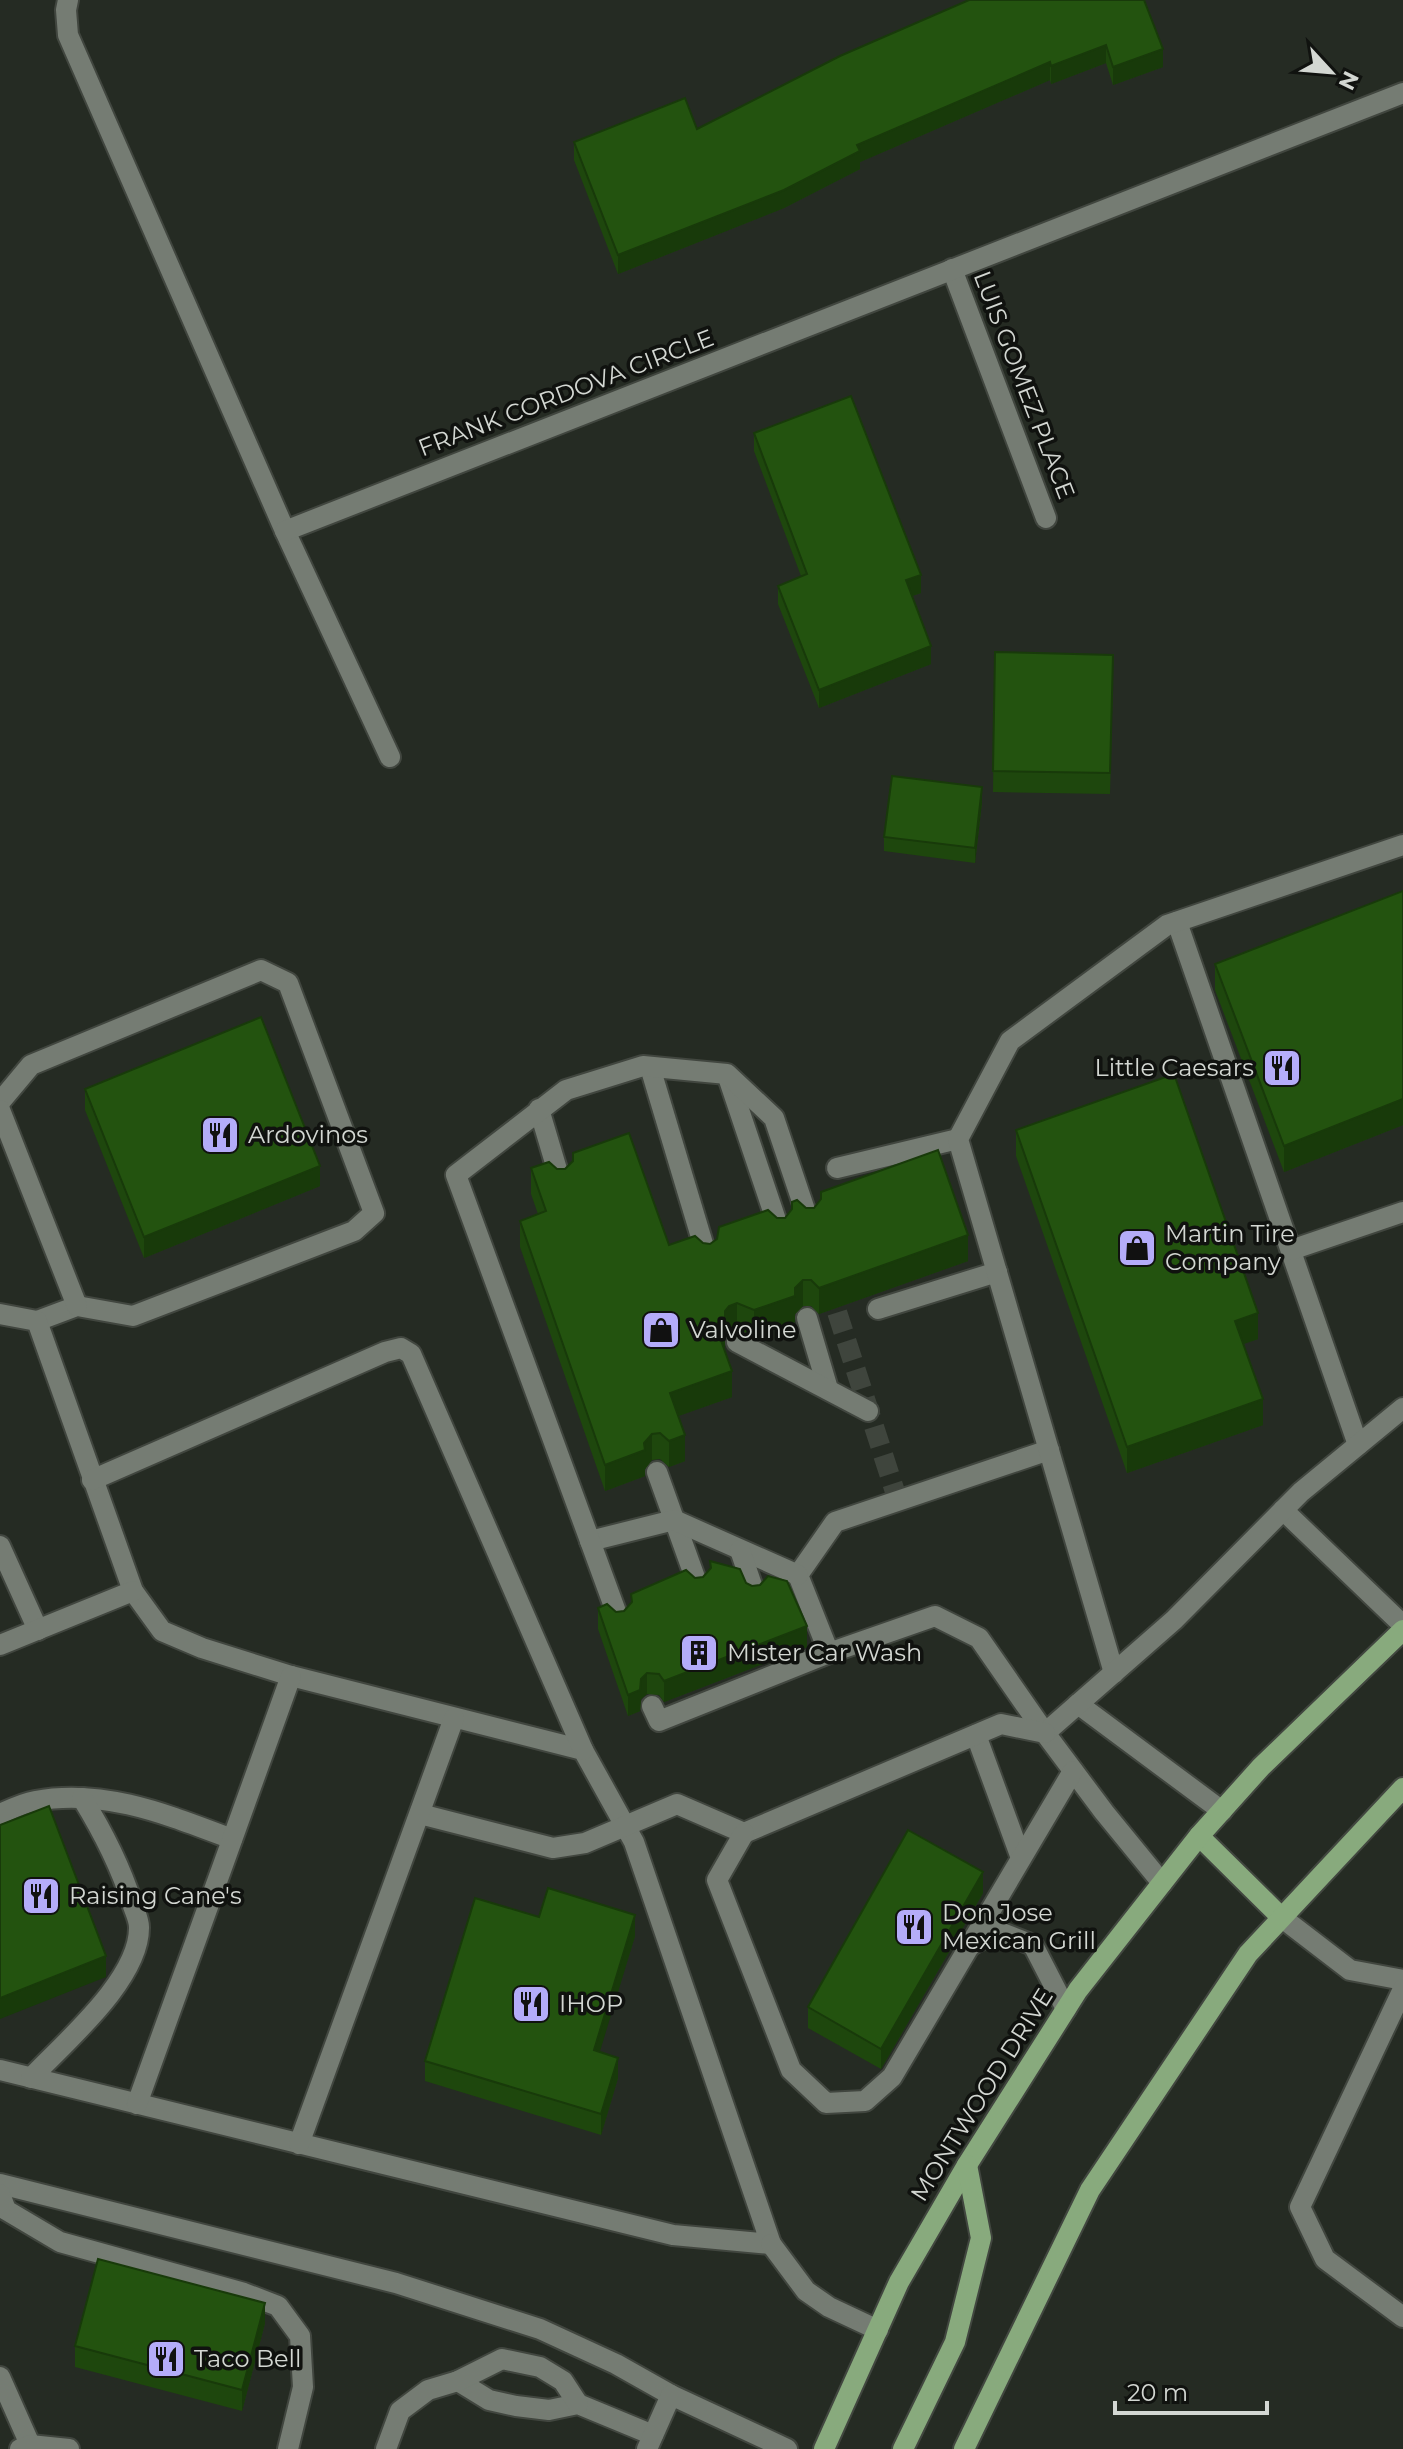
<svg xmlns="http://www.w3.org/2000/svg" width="1403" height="2449" font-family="Montserrat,sans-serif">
	<rect width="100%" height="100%" fill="#252b23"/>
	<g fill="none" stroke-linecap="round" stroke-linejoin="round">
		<path stroke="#3f453d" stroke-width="20" stroke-dasharray="20 10" stroke-linecap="butt" d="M 828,1284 L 898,1501"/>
		<defs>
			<g id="minor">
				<path d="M 68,0 L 66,10 L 68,35 L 285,531 L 390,757"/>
				<path d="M 952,269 L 1046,518"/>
				<path d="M 285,531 L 1403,93"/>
				<path d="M 1177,922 L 1358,1445"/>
				<path d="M 650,1067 L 707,1257"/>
				<path d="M 728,1077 L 780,1232"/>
				<path d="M 0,1102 L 31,1065 L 261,970 L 288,983 L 374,1213 L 354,1231 L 133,1316 L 77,1306 L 37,1321"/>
				<path d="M 539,1109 L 561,1183"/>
				<path d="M 0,1110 L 77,1306"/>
				<path d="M 837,1168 L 958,1139"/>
				<path d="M 1291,1250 L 1403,1212"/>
				<path d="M 878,1309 L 997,1272"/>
				<path d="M 0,1314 L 37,1321 L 133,1591 L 162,1631 L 202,1648 L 291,1676 L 583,1750 L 634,1842 L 771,2244 L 673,2235 L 0,2070"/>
				<path d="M 807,1318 L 828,1389"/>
				<path d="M 737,1342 L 868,1411"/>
				<path d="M 1049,1450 L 835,1522 L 798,1575 L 829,1653 L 935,1616 L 979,1638 L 1045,1733 L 1104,1812 L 1162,1883"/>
				<path d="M 657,1472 L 698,1586"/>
				<path d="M 92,1480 L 385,1352 L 401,1348 L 411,1354 L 583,1750"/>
				<path d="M 1283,1510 L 1403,1625"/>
				<path d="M 590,1541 L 674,1520 L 798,1575"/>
				<path d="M 0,1546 L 38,1630"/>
				<path d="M 740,1550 L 755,1594"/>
				<path d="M 619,1620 L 456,1175 L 566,1090 L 643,1066 L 727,1074 L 774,1118 L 809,1222"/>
				<path d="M 0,1645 L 133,1591"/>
				<path d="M 1114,1673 L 958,1139 L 1010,1041 L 1167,925 L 1403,845"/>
				<path d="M 1078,1704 L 1222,1811"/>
				<path d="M 652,1706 L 659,1721 L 829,1653"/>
				<path d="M 1045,1733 L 1174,1620 L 1301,1492 L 1403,1408"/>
				<path d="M 976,1735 L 1021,1858"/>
				<path d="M 0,1814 C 11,1809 23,1803 35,1801 C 104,1788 168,1815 232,1839"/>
				<path d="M 420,1814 L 553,1848 L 585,1843 L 677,1804 L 744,1833 L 1001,1724 L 1045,1733"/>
				<path d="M 744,1833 L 717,1880 L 791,2070 L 826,2103 L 865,2101 L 892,2077 L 1073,1771"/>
				<path d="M 1281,1917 L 1350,1970 L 1403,1980"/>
				<path d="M 971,1945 L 997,1931 L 1033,1945 L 1066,2009"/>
				<path d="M 1403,1989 L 1300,2207 L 1325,2259 L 1403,2317"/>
				<path d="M 31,2078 C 65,2042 140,1979 139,1927 C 139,1919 134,1910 132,1903 C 120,1865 103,1832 82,1798"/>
				<path d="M 137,2104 L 291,1676"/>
				<path d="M 299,2144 L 454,1718"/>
				<path d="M 0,2184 L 396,2283 L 540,2329 L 616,2364 L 671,2395"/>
				<path d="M 0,2194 L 6,2210 L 60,2242 L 244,2293 L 278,2306 L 300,2336 L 303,2387 L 288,2449"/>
				<path d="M 771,2244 L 806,2291 L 829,2307 L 878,2330"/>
				<path d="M 0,2377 L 32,2449"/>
				<path d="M 458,2381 L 489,2400 L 516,2406 L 549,2410 L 578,2404 L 653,2435"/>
				<path d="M 20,2449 L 30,2445 L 69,2449"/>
				<path d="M 386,2449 L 400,2411 L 428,2390 L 458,2381 L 502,2359 L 540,2367 L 563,2381 L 578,2404"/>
				<path d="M 647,2449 L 671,2395 L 787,2449"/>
			</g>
			<g id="major">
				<path d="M 1199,1836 L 1281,1917"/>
				<path d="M 824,2449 L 899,2282 L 967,2165 L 1078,1990 L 1199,1836 L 1261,1767 L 1403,1630"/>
				<path d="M 903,2449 L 955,2342 L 981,2238 L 967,2165"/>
				<path d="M 964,2449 L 1090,2190 L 1248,1954 L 1403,1788"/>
			</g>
		</defs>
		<use href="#minor" stroke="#41463f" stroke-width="24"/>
		<use href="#major" stroke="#41463f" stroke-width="24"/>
		<use href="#minor" stroke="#757c73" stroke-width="20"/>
		<use href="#major" stroke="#88aa7d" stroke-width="20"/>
	</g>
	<g fill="#1e470d">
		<path d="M 1144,0 L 1163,67 L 1113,85 L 1106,63 L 1051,84 L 1050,80 L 860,162 L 860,169 L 784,208 L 618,274 L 574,160 L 574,142 L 697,129 Z"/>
		<path d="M 754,433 L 921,593 L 912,596 L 931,664 L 819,708 L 778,604 L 778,586 L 801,576 L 754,451 Z"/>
		<path d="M 995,652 L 1113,676 L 1110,794 L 993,792 Z"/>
		<path d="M 982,802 L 975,863 L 884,851 L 884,837 Z"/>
		<path d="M 1403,891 L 1403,1125 L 1284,1172 L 1215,990 L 1215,964 Z"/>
		<path d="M 85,1089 L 320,1186 L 144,1258 L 85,1110 Z"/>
		<path d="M 1016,1130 L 1258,1339 L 1243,1344 L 1263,1425 L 1127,1473 L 1016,1156 Z"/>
		<path d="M 531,1168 L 557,1169 L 669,1245 L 710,1244 L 777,1218 L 785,1218 L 806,1208 L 968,1261 L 819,1314 L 811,1306 L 803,1306 L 795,1314 L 795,1322 L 754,1336 L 737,1329 L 729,1332 L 725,1337 L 725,1347 L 724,1347 L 732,1397 L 678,1416 L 685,1461 L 669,1467 L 660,1459 L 652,1460 L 645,1469 L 645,1476 L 605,1491 L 520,1247 L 520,1221 L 538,1214 L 531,1194 Z"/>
		<path d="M 695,1578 L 746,1583 L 807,1647 L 664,1702 L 659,1695 L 647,1694 L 641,1699 L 640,1711 L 628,1716 L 598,1629 L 598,1608 L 616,1612 L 624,1611 L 631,1603 L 631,1594 Z"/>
		<path d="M 983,1893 L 881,2069 L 808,2028 L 808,2007 Z"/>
		<path d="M 539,1917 L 635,1936 L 599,2052 L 618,2078 L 601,2135 L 425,2081 L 425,2061 Z"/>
		<path d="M 265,2323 L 242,2411 L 75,2367 L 75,2346 Z"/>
	</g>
	<g fill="#183a0a">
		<path d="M 1106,45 L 1106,63 L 1051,84 L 1051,66 Z"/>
		<path d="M 1163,49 L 1163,67 L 1113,85 L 1113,67 Z"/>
		<path d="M 1050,62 L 1050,80 L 860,162 L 860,169 L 784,208 L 618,274 L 618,255 L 857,145 Z"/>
		<path d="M 921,575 L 921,593 L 906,598 L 906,580 Z"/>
		<path d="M 931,646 L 931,664 L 819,708 L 819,690 Z"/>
		<path d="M 982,787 L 982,802 L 975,863 L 975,848 Z"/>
		<path d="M 1403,1099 L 1403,1125 L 1284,1172 L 1284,1146 Z"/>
		<path d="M 320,1166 L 320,1186 L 144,1258 L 144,1237 Z"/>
		<path d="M 968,1235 L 968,1261 L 819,1314 L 819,1288 Z"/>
		<path d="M 803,1280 L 803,1306 L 795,1314 L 795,1322 L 754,1336 L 754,1310 L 795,1288 Z"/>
		<path d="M 737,1303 L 737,1329 L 729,1332 L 725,1337 L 725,1311 L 729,1306 Z"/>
		<path d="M 1258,1313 L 1258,1339 L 1235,1347 L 1235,1321 Z"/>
		<path d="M 725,1321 L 725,1347 L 715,1350 L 715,1324 Z"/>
		<path d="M 732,1371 L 732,1397 L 670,1419 L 670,1393 Z"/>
		<path d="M 1263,1399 L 1263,1425 L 1127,1473 L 1127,1447 Z"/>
		<path d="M 652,1434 L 652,1460 L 645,1469 L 645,1476 L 605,1491 L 605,1465 L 644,1443 Z"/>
		<path d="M 685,1435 L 685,1461 L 669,1467 L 669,1441 Z"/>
		<path d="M 807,1626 L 807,1647 L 664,1702 L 664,1681 Z"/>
		<path d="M 647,1673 L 647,1694 L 641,1699 L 640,1711 L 628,1716 L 628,1695 L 641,1679 Z"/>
		<path d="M 983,1872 L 983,1893 L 881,2069 L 881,2049 Z"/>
		<path d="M 635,1915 L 635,1936 L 594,2071 L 594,2050 Z"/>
		<path d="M 106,1956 L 106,1977 L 0,2019 L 0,1998 Z"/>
		<path d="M 618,2058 L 618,2078 L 601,2135 L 601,2114 Z"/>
		<path d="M 265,2303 L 265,2323 L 242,2411 L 242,2390 Z"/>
	</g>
	<g fill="#23530f" stroke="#183a0a" stroke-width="2">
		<path d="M 969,0 L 1144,0 L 1163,49 L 1113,67 L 1106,45 L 1051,66 L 1050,62 L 857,145 L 860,151 L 784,190 L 618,255 L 574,142 L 685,98 L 697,129 L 840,56 Z"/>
		<path d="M 851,396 L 921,575 L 906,580 L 931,646 L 819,690 L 778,586 L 807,574 L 754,433 Z"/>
		<path d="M 995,652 L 1113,655 L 1110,773 L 993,771 Z"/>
		<path d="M 892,776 L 982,787 L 975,848 L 884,837 Z"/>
		<path d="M 1403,891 L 1403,1099 L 1284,1146 L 1215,964 Z"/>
		<path d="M 261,1017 L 320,1166 L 144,1237 L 85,1089 Z"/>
		<path d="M 1174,1074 L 1258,1313 L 1235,1321 L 1263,1399 L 1127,1447 L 1016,1130 Z"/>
		<path d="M 629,1133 L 669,1245 L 695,1236 L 703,1243 L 710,1244 L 717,1239 L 719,1227 L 768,1210 L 777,1218 L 785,1218 L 792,1209 L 792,1202 L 797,1200 L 806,1208 L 814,1208 L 821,1199 L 821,1192 L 938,1150 L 968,1235 L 819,1288 L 811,1280 L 803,1280 L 795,1288 L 795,1296 L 754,1310 L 737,1303 L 729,1306 L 725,1311 L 725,1321 L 715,1324 L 732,1371 L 670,1393 L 685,1435 L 669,1441 L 660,1433 L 652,1434 L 644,1443 L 645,1450 L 605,1465 L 520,1221 L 546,1211 L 531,1168 L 549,1162 L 557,1169 L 565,1169 L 573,1161 L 573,1153 Z"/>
		<path d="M 710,1561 L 740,1569 L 746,1583 L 752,1586 L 760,1585 L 768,1576 L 787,1581 L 807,1626 L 664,1681 L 659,1674 L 647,1673 L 641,1679 L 640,1690 L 628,1695 L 598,1608 L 607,1604 L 616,1612 L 624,1611 L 632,1602 L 631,1594 L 686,1570 L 695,1578 L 703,1577 L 711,1568 Z"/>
		<path d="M 49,1806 L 106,1956 L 0,1998 L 0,1825 Z"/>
		<path d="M 908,1830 L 983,1872 L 881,2049 L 808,2007 Z"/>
		<path d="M 548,1888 L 635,1915 L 594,2050 L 618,2058 L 601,2114 L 425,2061 L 475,1898 L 539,1917 Z"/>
		<path d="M 98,2259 L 265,2303 L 242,2390 L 75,2346 Z"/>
	</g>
	<defs>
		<symbol id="restaurant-square" viewBox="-11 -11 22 22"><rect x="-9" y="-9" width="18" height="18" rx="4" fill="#b4acf9" stroke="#10120f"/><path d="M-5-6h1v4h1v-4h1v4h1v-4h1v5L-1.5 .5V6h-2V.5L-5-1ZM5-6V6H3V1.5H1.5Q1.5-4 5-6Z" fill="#111"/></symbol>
		<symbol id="shop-square" viewBox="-11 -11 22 22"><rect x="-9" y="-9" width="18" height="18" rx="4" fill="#b4acf9" stroke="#10120f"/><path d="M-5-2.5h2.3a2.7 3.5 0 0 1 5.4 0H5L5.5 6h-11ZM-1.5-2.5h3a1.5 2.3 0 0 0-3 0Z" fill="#111"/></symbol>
		<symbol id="building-square" viewBox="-11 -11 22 22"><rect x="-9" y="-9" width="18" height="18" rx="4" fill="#b4acf9" stroke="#10120f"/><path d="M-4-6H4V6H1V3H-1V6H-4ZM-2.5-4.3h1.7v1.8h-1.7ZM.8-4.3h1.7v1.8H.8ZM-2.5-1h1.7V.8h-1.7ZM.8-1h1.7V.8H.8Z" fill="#111"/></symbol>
	</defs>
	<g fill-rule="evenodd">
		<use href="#restaurant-square" x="1260" y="1046" width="44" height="44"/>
		<use href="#restaurant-square" x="198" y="1113" width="44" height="44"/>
		<use href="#shop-square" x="1115" y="1226" width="44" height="44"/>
		<use href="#shop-square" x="639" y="1308" width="44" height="44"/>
		<use href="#building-square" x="677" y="1631" width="44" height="44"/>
		<use href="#restaurant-square" x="19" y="1874" width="44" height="44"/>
		<use href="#restaurant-square" x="892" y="1905" width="44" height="44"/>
		<use href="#restaurant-square" x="509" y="1982" width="44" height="44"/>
		<use href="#restaurant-square" x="144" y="2337" width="44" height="44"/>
	</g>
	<g text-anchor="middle" stroke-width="7" stroke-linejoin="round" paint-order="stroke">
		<g font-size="24" fill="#d3d7d2" stroke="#10120f">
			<text transform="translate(1024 385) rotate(69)" y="8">LUIS GOMEZ PLACE</text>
			<text transform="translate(566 393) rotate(-21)" y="8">FRANK CORDOVA CIRCLE</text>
			<text transform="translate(982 2095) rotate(-58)" y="8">MONTWOOD DRIVE</text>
		</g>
		<g font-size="24" fill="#d3d7d2" stroke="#10120f" text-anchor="start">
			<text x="1254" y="1076" text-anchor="end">Little Caesars</text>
			<text x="248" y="1143">Ardovinos</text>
			<text x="1165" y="1242">Martin Tire<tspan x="1165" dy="28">Company</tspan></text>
			<text x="689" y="1338">Valvoline</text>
			<text x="727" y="1661">Mister Car Wash</text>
			<text x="69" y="1904">Raising Cane's</text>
			<text x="942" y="1921">Don Jose<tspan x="942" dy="28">Mexican Grill</tspan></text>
			<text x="559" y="2012">IHOP</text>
			<text x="194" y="2367">Taco Bell</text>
		</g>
	</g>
	<g transform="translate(1331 72) rotate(116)" stroke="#10120f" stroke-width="6" paint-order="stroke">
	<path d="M0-6L14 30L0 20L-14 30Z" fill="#d3d7d2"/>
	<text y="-12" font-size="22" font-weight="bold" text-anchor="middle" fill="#d3d7d2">N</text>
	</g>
	<path d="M1115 2401v12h152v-12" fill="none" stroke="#d3d7d2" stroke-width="4"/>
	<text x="1127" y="2401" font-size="24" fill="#d3d7d2" stroke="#10120f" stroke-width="6" paint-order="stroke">20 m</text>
</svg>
